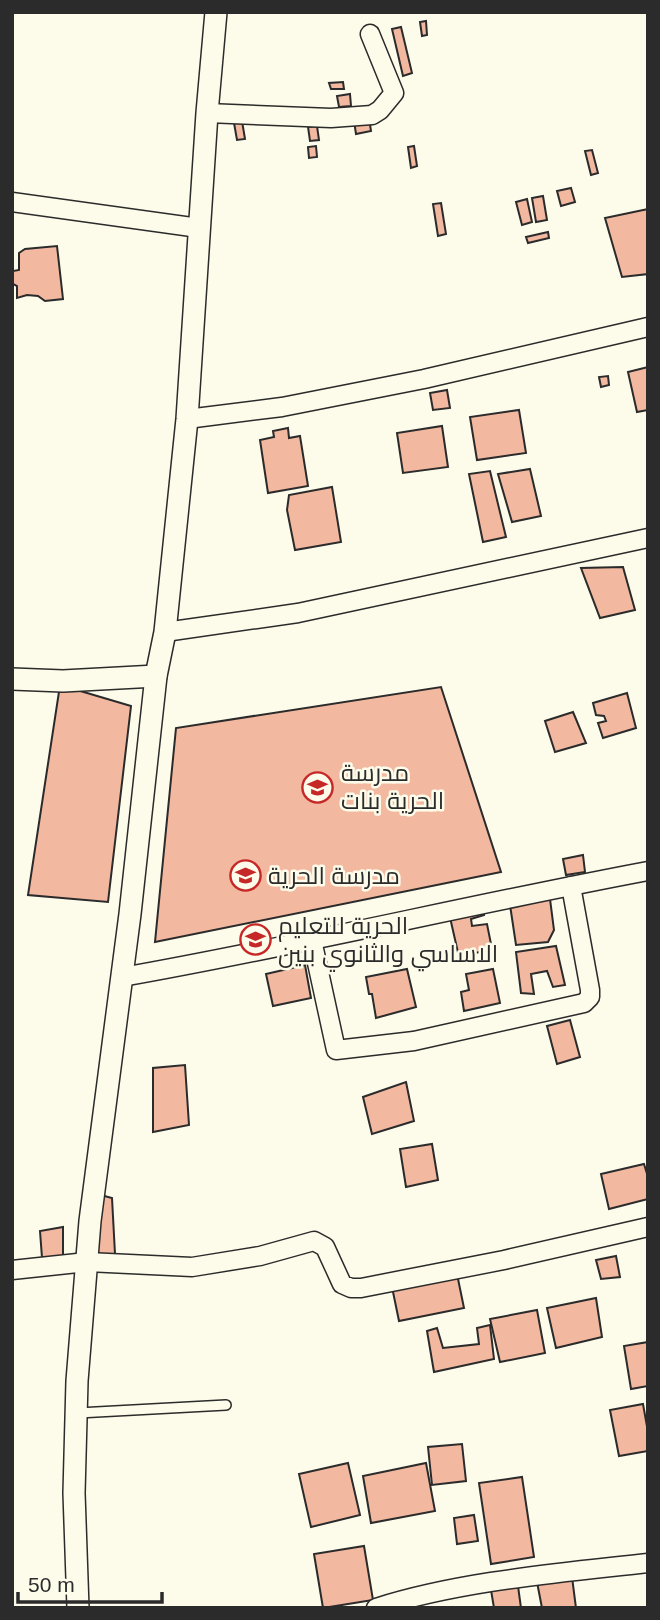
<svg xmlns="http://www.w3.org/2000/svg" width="660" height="1620" font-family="Helvetica,Cairo,sans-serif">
	<rect width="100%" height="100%" fill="#fdfbea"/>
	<g fill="#f2b8a0" stroke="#2b2b2b" stroke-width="2">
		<path d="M 426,21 L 427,35 L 422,36 L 420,22 Z"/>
		<path d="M 401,27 L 412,73 L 403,76 L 392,29 Z"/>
		<path d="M 343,82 L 344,89 L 331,89 L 329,83 Z"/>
		<path d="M 350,94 L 351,106 L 339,107 L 337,96 Z"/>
		<path d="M 369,118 L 371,131 L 356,134 L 354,121 Z"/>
		<path d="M 242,121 L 245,139 L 237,140 L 234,123 Z"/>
		<path d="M 317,126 L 319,140 L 310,141 L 308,127 Z"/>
		<path d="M 316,146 L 317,157 L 309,158 L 308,147 Z"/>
		<path d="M 414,146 L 417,166 L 411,168 L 408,147 Z"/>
		<path d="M 592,150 L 598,173 L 591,175 L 585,151 Z"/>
		<path d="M 571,188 L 575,202 L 561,206 L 557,191 Z"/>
		<path d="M 543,196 L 547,220 L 536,222 L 532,198 Z"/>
		<path d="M 527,199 L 532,222 L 522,225 L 516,202 Z"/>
		<path d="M 441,203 L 446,234 L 438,236 L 433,204 Z"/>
		<path d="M 648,209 L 648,274 L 622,277 L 605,218 Z"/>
		<path d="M 548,232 L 549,238 L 528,243 L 526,237 Z"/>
		<path d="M 57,246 L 63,299 L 45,301 L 38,296 L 27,295 L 17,298 L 17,286 L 13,284 L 13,271 L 19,270 L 19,253 L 25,249 Z"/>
		<path d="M 648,367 L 648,410 L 637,412 L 628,372 Z"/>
		<path d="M 608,376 L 609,385 L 601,387 L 599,377 Z"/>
		<path d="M 447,390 L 450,408 L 433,410 L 430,393 Z"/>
		<path d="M 519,410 L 526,453 L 477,460 L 470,417 Z"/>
		<path d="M 442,426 L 448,467 L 403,473 L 397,433 Z"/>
		<path d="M 288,428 L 289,438 L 300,436 L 308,486 L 268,493 L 260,440 L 274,437 L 273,431 Z"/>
		<path d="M 530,469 L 541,516 L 512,522 L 498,474 Z"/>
		<path d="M 490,471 L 506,537 L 483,542 L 469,474 Z"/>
		<path d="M 332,487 L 341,542 L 295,550 L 287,510 L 289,495 Z"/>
		<path d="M 623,567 L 635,610 L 600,618 L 581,568 Z"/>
		<path d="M 60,685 L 131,706 L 108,902 L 28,895 Z"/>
		<path d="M 441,687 L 501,872 L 155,942 L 176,728 Z"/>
		<path d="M 627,693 L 636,728 L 603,738 L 598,723 L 606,721 L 604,716 L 596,715 L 593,703 Z"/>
		<path d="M 573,712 L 586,743 L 555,752 L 545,721 Z"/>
		<path d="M 583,855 L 585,872 L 566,875 L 563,859 Z"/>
		<path d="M 550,899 L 554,930 L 548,942 L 516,945 L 510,905 Z"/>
		<path d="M 483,906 L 484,915 L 471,919 L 472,926 L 487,924 L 492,949 L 459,957 L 449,913 Z"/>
		<path d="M 556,946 L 565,985 L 553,987 L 547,971 L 531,974 L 534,994 L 521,993 L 516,952 Z"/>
		<path d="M 305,965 L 311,998 L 273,1006 L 266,974 Z"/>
		<path d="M 407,969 L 416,1007 L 376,1018 L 372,994 L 369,994 L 366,977 Z"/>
		<path d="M 493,969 L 500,1003 L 464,1011 L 461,992 L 469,990 L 466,974 Z"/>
		<path d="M 570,1020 L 580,1057 L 557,1064 L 547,1026 Z"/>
		<path d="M 185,1065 L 189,1125 L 153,1132 L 153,1068 Z"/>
		<path d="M 406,1082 L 414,1121 L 372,1134 L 363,1097 Z"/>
		<path d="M 432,1144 L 438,1180 L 406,1187 L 400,1149 Z"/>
		<path d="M 644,1164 L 648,1177 L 648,1199 L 609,1209 L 601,1174 Z"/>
		<path d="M 97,1194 L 112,1198 L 115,1254 L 91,1254 Z"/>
		<path d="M 63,1227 L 63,1256 L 42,1258 L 40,1231 Z"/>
		<path d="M 616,1256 L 620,1277 L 601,1279 L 596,1260 Z"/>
		<path d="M 457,1274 L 464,1308 L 399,1321 L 392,1287 Z"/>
		<path d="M 596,1298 L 602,1337 L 556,1348 L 547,1308 Z"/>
		<path d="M 537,1310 L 545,1353 L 500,1362 L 490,1319 Z"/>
		<path d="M 490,1325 L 494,1359 L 434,1372 L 427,1331 L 437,1328 L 443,1348 L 479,1344 L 477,1328 Z"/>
		<path d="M 648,1342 L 648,1386 L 631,1389 L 624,1346 Z"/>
		<path d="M 643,1404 L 648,1432 L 648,1451 L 619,1456 L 610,1410 Z"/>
		<path d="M 462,1444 L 466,1481 L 432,1485 L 428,1447 Z"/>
		<path d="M 348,1463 L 360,1515 L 311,1527 L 299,1474 Z"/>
		<path d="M 426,1463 L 435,1511 L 371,1523 L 363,1476 Z"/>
		<path d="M 522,1477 L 534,1557 L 491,1564 L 479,1483 Z"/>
		<path d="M 474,1515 L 478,1541 L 457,1544 L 454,1518 Z"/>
		<path d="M 364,1546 L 373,1600 L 323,1608 L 314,1554 Z"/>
		<path d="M 572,1577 L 576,1608 L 542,1608 L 537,1582 Z"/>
		<path d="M 518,1586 L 521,1608 L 494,1608 L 491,1590 Z"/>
	</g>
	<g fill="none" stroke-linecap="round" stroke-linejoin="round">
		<defs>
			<path id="service" d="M 78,1413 L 226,1405"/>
			<g id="minor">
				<path d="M 207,113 L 331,118 L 372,115 L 380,110 L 394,93 L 370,34"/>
				<path d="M 12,202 L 199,228"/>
				<path d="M 187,419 L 282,407 L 424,379 L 648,327"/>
				<path d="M 165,632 L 298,613 L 648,538"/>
				<path d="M 312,940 L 336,1050 L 414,1041 L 584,1003 L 590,997 L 590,990 L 571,886"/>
				<path d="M 122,977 C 298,946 472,904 648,871"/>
				<path d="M 12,1270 L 87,1262 L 192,1267 L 260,1256 L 314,1241 L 325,1247 L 342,1284 L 351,1288 L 361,1288 L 504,1260 L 648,1227"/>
				<path d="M 376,1608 C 460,1581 560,1573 648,1563"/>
			</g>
			<g id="tertiary">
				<path d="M 12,679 L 63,681 L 156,676"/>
				<path d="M 78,1608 L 74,1493 L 77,1381 L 90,1221 L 130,914 L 156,676 L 165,632 L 187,419 L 207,113 L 216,12"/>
			</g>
		</defs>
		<use href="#service" stroke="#2b2b2b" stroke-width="12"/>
		<use href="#minor" stroke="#2b2b2b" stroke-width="21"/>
		<use href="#tertiary" stroke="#2b2b2b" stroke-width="24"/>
		<use href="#service" stroke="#fdfbea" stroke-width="9"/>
		<use href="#minor" stroke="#fdfbea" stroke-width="18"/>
		<use href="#tertiary" stroke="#fdfbea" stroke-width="21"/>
	</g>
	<defs>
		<symbol id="school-ring" viewBox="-11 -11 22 22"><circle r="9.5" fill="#fdfbea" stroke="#c62828" stroke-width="1.5"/><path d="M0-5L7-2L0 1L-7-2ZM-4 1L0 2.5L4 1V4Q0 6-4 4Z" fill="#c62828"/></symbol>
	</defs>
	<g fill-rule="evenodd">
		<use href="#school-ring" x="300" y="770" width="35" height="35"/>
		<use href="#school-ring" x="228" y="858" width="35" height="35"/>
		<use href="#school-ring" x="238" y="922" width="35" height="35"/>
	</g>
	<g text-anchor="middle" stroke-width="5" stroke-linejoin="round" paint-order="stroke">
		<g font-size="24" fill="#2b2b2b" stroke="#fdfbea" text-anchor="start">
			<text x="341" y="781">مدرسة<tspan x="341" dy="28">الحرية بنات</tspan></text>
			<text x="268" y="884">مدرسة الحرية</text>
			<text x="278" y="934">الحرية للتعليم<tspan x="278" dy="28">الاساسي والثانوي بنين</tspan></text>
		</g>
	</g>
	<rect width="660" height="1620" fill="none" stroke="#2b2b2b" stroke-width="28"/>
	<path d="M18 1592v10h144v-10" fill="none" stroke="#2b2b2b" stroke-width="3.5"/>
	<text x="28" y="1592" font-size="21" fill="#2b2b2b" stroke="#fdfbea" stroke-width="5" paint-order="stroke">50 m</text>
</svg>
